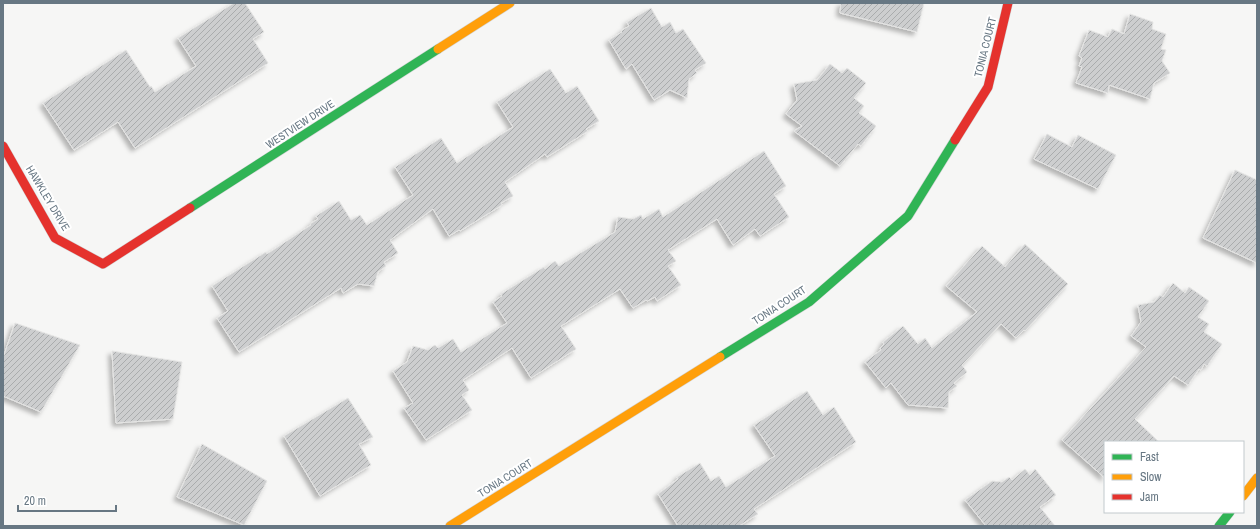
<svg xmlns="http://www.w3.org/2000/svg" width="1260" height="529" font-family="'Archivo Narrow',sans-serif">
	<defs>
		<pattern id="building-hatch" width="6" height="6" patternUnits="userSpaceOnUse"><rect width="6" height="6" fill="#cdcecf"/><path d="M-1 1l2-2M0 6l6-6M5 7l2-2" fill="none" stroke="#aaacad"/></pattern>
		<filter id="shadow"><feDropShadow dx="-3.5" dy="3.5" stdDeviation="2" flood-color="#0004"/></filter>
	</defs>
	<rect width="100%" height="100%" fill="#f6f6f5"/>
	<g fill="url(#building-hatch)" stroke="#e5e5e4" filter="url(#shadow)">
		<path d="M 234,3 L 245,3 L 264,32 L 253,39 L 268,63 L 135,148 L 118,122 L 74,150 L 43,103 L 126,50 L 150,87 L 151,86 L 155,92 L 196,66 L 178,38 Z"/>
		<path d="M 841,3 L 924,3 L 917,32 L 840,13 Z"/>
		<path d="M 651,8 L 662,27 L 670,22 L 676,33 L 683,29 L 706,63 L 695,70 L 697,73 L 689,79 L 687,98 L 670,90 L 654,100 L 632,64 L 626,69 L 609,40 L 622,32 L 621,31 L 629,26 L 627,22 Z"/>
		<path d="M 1130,14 L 1153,22 L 1152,29 L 1166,34 L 1161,49 L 1166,50 L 1162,61 L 1170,73 L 1154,83 L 1150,99 L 1109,85 L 1108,93 L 1076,83 L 1082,67 L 1079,66 L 1082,58 L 1079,56 L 1089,30 L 1108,37 L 1112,29 L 1124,34 Z"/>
		<path d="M 830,64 L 842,73 L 847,68 L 866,83 L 854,98 L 864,106 L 859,113 L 876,126 L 861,146 L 858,144 L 840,166 L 794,131 L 802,126 L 786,114 L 797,100 L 794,84 L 817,80 Z"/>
		<path d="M 550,69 L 566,93 L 577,86 L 599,121 L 586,129 L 588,131 L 547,157 L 545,154 L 505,182 L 513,196 L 501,203 L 502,205 L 460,231 L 459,230 L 449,236 L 433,209 L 390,240 L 398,253 L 384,262 L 386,266 L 378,272 L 374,286 L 358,284 L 343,293 L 341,288 L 239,352 L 217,318 L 228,311 L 212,286 L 266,252 L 267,254 L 311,225 L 310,224 L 318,219 L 316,216 L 339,201 L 351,220 L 360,215 L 367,225 L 413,195 L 395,167 L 441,138 L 457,163 L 513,127 L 497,102 Z"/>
		<path d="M 1047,134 L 1072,147 L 1078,135 L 1116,155 L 1098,189 L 1034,159 Z"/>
		<path d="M 764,151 L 786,186 L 774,194 L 789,217 L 760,236 L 755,229 L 733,245 L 717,219 L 668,250 L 676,261 L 668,266 L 681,285 L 657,301 L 655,297 L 647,301 L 646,300 L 633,308 L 620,289 L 561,326 L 576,349 L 531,378 L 512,348 L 463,380 L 469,390 L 462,395 L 472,410 L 426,440 L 404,408 L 413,403 L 393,371 L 407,362 L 413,346 L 428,350 L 435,345 L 438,348 L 453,339 L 461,352 L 507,323 L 493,302 L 502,296 L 501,294 L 544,267 L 545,269 L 555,261 L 559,266 L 615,232 L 618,217 L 633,219 L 641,215 L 643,219 L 659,209 L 663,217 Z"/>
		<path d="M 1235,170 L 1257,180 L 1257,263 L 1203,238 Z"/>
		<path d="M 1025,244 L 1068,284 L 1025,331 L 1024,330 L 1016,338 L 1001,324 L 962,365 L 967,372 L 954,383 L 957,386 L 949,392 L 948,408 L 908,405 L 891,383 L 886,388 L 865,362 L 881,350 L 880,348 L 884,344 L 883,342 L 903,326 L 918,344 L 925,338 L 932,348 L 977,312 L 946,286 L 982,246 L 1005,267 Z"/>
		<path d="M 1173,283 L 1185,293 L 1189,287 L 1209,301 L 1198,317 L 1209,324 L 1204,332 L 1222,344 L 1207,366 L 1204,364 L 1201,370 L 1199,369 L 1188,385 L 1174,376 L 1135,419 L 1159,442 L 1105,442 L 1105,478 L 1062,440 L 1146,347 L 1131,336 L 1141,322 L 1138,305 L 1154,302 L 1160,295 L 1163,297 Z"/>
		<path d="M 15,323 L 80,345 L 41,412 L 3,396 L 3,358 Z"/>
		<path d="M 112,351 L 182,362 L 173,419 L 116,423 Z"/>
		<path d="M 807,391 L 823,415 L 834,407 L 856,442 L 754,509 L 758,514 L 739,526 L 678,526 L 658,494 L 678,479 L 677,477 L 700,463 L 711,481 L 719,476 L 726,487 L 775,456 L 754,425 Z"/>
		<path d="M 348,398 L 373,437 L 359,444 L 371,465 L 320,496 L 284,436 Z"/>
		<path d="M 202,444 L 267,481 L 244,525 L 177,497 Z"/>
		<path d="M 1025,469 L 1030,475 L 1035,469 L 1056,495 L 1040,507 L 1055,526 L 986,526 L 965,500 L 992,481 L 1002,482 L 1009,477 L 1012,480 Z"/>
	</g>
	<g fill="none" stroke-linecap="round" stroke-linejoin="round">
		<defs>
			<g id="fast">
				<path d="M 190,208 L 438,49"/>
				<path d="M 720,357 L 809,302 L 908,216 L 955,140"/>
				<path d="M 1219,526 L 1230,512"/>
			</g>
			<g id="slow">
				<path d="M 438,49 L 510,3"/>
				<path d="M 1243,496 L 1257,478"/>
				<path d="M 450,526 L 720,357"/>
			</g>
			<g id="jam">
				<path d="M 955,140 L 988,87 L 1008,3"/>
				<path d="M 3,146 L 55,238 L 103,264 L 190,208"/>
			</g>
		</defs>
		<use href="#fast" stroke="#d2d3d4" stroke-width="10"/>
		<use href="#slow" stroke="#d2d3d4" stroke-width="10"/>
		<use href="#jam" stroke="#d2d3d4" stroke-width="10"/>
		<use href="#fast" stroke="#30b455" stroke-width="9"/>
		<use href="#slow" stroke="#ff9f0a" stroke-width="9"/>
		<use href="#jam" stroke="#e5322d" stroke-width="9"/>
	</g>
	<g text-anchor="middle" stroke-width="4" stroke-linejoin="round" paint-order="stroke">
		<g font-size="11" fill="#677783" stroke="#fff">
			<text transform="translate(985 47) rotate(-76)" y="4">TONIA COURT</text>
			<text transform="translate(300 124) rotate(-33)" y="4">WESTVIEW DRIVE</text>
			<text transform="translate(48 198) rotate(59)" y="4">HAWKLEY DRIVE</text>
			<text transform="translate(779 305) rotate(-33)" y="4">TONIA COURT</text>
			<text transform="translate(505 478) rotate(-32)" y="4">TONIA COURT</text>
		</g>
	</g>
	<rect width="1260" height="529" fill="none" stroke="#677783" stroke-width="8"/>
	<rect x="1104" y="441" width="140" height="72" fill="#ffffff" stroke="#c2c9cd"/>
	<rect x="1112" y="454" width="20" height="6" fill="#30b455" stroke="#c2c9cd"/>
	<text x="1140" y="461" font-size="12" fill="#677783">Fast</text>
	<rect x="1112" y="474" width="20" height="6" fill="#ff9f0a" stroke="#c2c9cd"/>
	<text x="1140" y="481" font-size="12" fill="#677783">Slow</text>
	<rect x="1112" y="494" width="20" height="6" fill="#e5322d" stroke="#c2c9cd"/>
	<text x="1140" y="501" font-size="12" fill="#677783">Jam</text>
	<path d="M18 505v6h98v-6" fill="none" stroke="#677783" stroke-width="2"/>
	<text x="24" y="505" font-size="12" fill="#677783" stroke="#ffffff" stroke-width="3" paint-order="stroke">20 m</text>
</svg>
